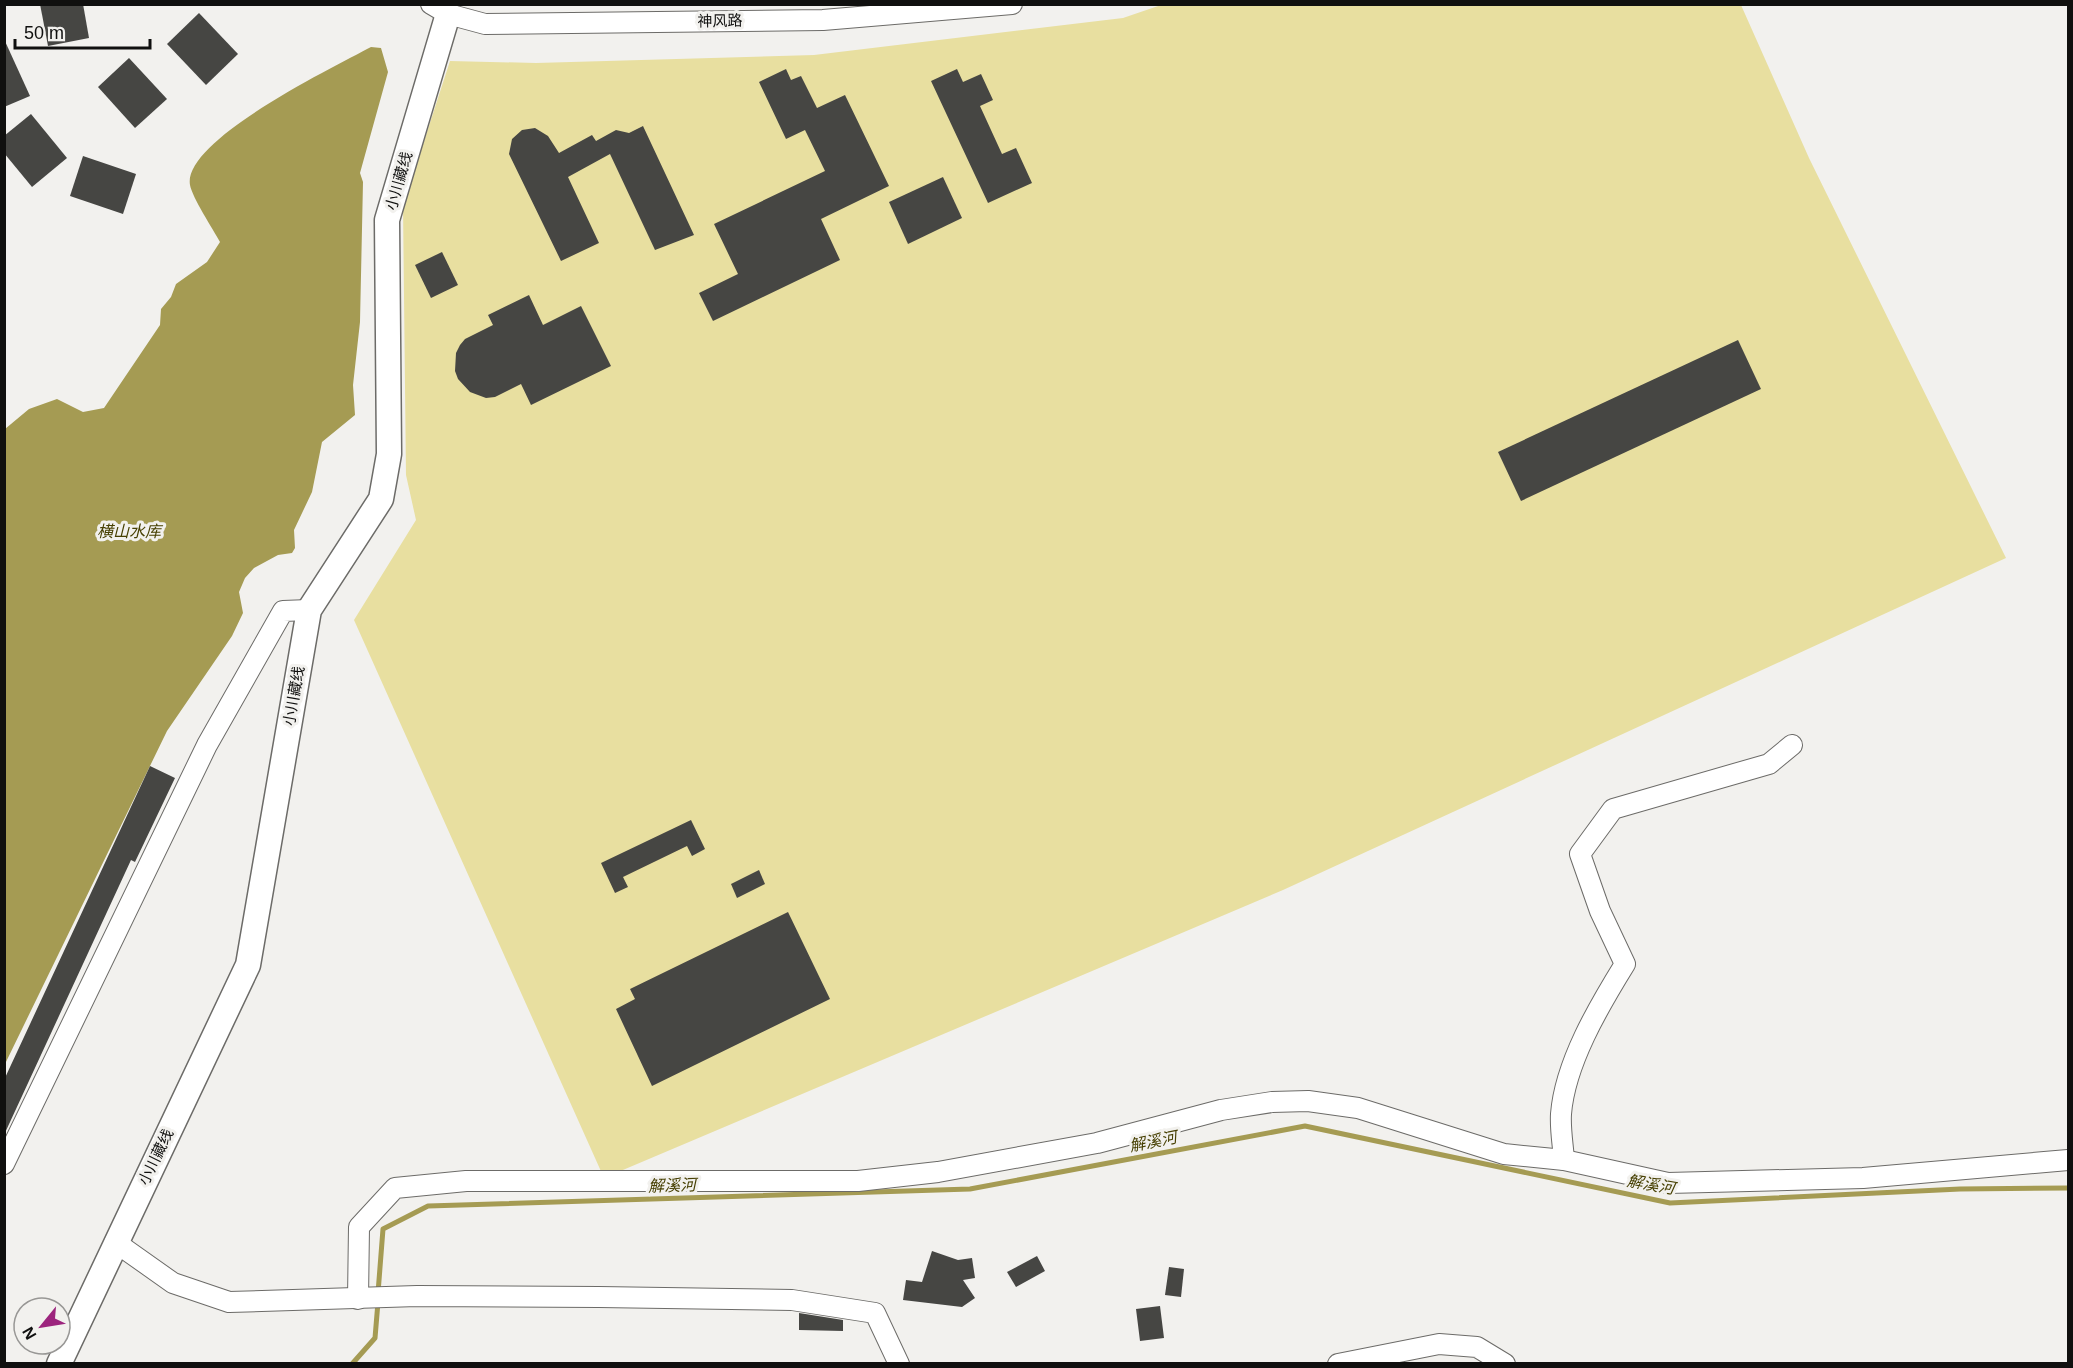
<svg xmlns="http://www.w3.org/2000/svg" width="2073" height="1368" font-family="Arial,'Noto Sans SC',sans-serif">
	<rect width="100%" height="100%" fill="#f2f1ee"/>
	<path fill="#e8dfa0" d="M 1164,4 L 1741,5 L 1809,158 L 2006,558 L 1283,890 L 604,1178 L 354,620 L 416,520 L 406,475 L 403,206 L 450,61 L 536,63 L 814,55 L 1123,18 Z"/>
	<path fill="#a59b53" d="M 371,47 L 381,48 L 388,72 L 360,173 L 363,182 L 360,322 L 353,385 L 355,415 L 322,442 L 312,492 L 294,530 L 295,548 L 292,553 L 278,555 L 254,568 L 245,578 L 239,592 L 243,613 L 232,636 L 167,731 L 5,1064 L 5,429 L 29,409 L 57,399 L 83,412 L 104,408 L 160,325 L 161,309 L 171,297 L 176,284 L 207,262 L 220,242 C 213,229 192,197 190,185 C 182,140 336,66 371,47 Z"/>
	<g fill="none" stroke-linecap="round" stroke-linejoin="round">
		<g stroke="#a59b53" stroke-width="5">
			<path d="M 378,1293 L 383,1229 L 428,1206 L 970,1189 L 1305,1126 L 1670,1203 L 1960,1189 L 2068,1188"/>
			<path d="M 352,1364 L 375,1338 L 378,1302"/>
		</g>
	</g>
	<g fill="#464643">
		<path d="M 40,4 L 83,4 L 89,38 L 48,46 Z"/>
		<path d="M 199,13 L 238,54 L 206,85 L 167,44 Z"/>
		<path d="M 4,39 L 30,96 L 4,107 Z"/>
		<path d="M 129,58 L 167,99 L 135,128 L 98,87 Z"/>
		<path d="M 786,69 L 791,80 L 801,76 L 817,108 L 845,95 L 889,186 L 821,219 L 840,260 L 713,321 L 699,293 L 738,274 L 714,224 L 825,171 L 805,130 L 786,139 L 759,82 Z"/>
		<path d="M 957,69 L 963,82 L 981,74 L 993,100 L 980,106 L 1002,154 L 1016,148 L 1032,183 L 988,203 L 931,81 Z"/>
		<path d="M 31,114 L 67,158 L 32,187 L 4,153 L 4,136 Z"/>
		<path d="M 643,126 L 694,235 L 655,250 L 610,154 L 568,177 L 599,243 L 561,261 L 509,154 L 512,139 L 522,130 L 535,128 L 548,136 L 559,153 L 592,135 L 596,141 L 616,130 L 629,133 Z"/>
		<path d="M 83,156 L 136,174 L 123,214 L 70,196 Z"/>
		<path d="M 943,177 L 962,218 L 908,244 L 889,202 Z"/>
		<path d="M 442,252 L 458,285 L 431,298 L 415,265 Z"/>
		<path d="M 529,295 L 543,325 L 581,306 L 611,366 L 531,405 L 521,384 L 495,397 L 486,398 L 470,392 L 458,379 L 455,371 L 456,353 L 460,345 L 465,339 L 493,325 L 488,315 Z"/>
		<path d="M 1738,340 L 1761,389 L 1521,501 L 1498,452 Z"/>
		<path d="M 150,766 L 175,778 L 135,862 L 131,860 L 4,1135 L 4,1080 Z"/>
		<path d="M 691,820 L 705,849 L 692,856 L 687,846 L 623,877 L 628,887 L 615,893 L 601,863 Z"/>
		<path d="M 759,870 L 765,884 L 737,898 L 731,884 Z"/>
		<path d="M 788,912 L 830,999 L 652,1086 L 616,1009 L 635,999 L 630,989 Z"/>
		<path d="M 932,1251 L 958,1260 L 972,1258 L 975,1278 L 963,1280 L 975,1298 L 962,1307 L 903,1300 L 906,1280 L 922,1282 Z"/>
		<path d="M 1037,1256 L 1045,1271 L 1016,1287 L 1007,1272 Z"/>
		<path d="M 1169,1267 L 1184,1269 L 1181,1297 L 1165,1295 Z"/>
		<path d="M 1160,1306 L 1164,1338 L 1140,1341 L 1136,1309 Z"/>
		<path d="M 799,1313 L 843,1320 L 843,1331 L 799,1330 Z"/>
	</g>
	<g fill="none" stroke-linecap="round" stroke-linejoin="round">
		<defs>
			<g id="minor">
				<path d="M 431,4 L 448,14 L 485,24 L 823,20 L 1012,4"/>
				<path d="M 1564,1160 C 1563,1145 1560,1129 1561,1114 C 1565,1063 1599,1006 1625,964 L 1600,911 L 1580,854 L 1613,809 L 1769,764 L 1792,745"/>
				<path d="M 4,1164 L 207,745 L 283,611 L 309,610"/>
				<path d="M 115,1242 L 173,1283 L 229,1302 L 417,1296 L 599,1297 L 792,1300 L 875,1313 L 899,1364"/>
				<path d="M 358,1299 L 359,1227 L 395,1188 L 466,1181 L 858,1181 L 938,1172 L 1097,1143 L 1221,1110 L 1272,1102 L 1308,1101 L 1358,1108 L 1504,1154 L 1564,1160 L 1668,1183 L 1863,1178 L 2068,1160"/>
				<path d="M 1338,1364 L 1439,1344 L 1477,1347 L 1505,1364"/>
			</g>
			<path id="tertiary" d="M 59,1364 L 248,965 L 309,610 L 381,499 L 389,454 L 387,220 L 448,14"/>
		</defs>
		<use href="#minor" stroke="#6c6b68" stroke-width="22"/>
		<use href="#tertiary" stroke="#6c6b68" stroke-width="27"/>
		<use href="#minor" stroke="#fff" stroke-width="20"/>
		<use href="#tertiary" stroke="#fff" stroke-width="24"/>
	</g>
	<g text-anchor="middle" stroke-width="6" stroke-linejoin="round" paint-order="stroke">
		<g font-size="15" fill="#10100f" stroke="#f2f1ee">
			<text transform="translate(720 21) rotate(-1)" y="5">神风路</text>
			<text transform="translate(399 181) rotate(-74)" y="5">小川藏线</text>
			<text transform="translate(294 696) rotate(-80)" y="5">小川藏线</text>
			<text transform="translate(156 1157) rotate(-64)" y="5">小川藏线</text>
		</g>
		<g font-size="16" font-style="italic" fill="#474003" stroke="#f2f1ee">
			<text x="129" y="537">横山水库</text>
			<text transform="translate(1153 1141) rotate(-11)" y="6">解溪河</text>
			<text transform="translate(1651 1184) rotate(10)" y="6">解溪河</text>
			<text transform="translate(672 1185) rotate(-2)" y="6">解溪河</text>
		</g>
	</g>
	<rect width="2073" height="1368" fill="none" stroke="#10100f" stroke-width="12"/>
	<g transform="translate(42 1326) rotate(240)"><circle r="28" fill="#f2f1ee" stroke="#989795" stroke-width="1.5"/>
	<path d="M0-4.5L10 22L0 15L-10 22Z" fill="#9c247d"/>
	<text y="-9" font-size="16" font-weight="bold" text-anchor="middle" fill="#10100f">N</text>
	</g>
	<path d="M15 39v9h135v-9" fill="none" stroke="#10100f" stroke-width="3"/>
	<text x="24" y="39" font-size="18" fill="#10100f" stroke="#f2f1ee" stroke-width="4.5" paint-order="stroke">50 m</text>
</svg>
